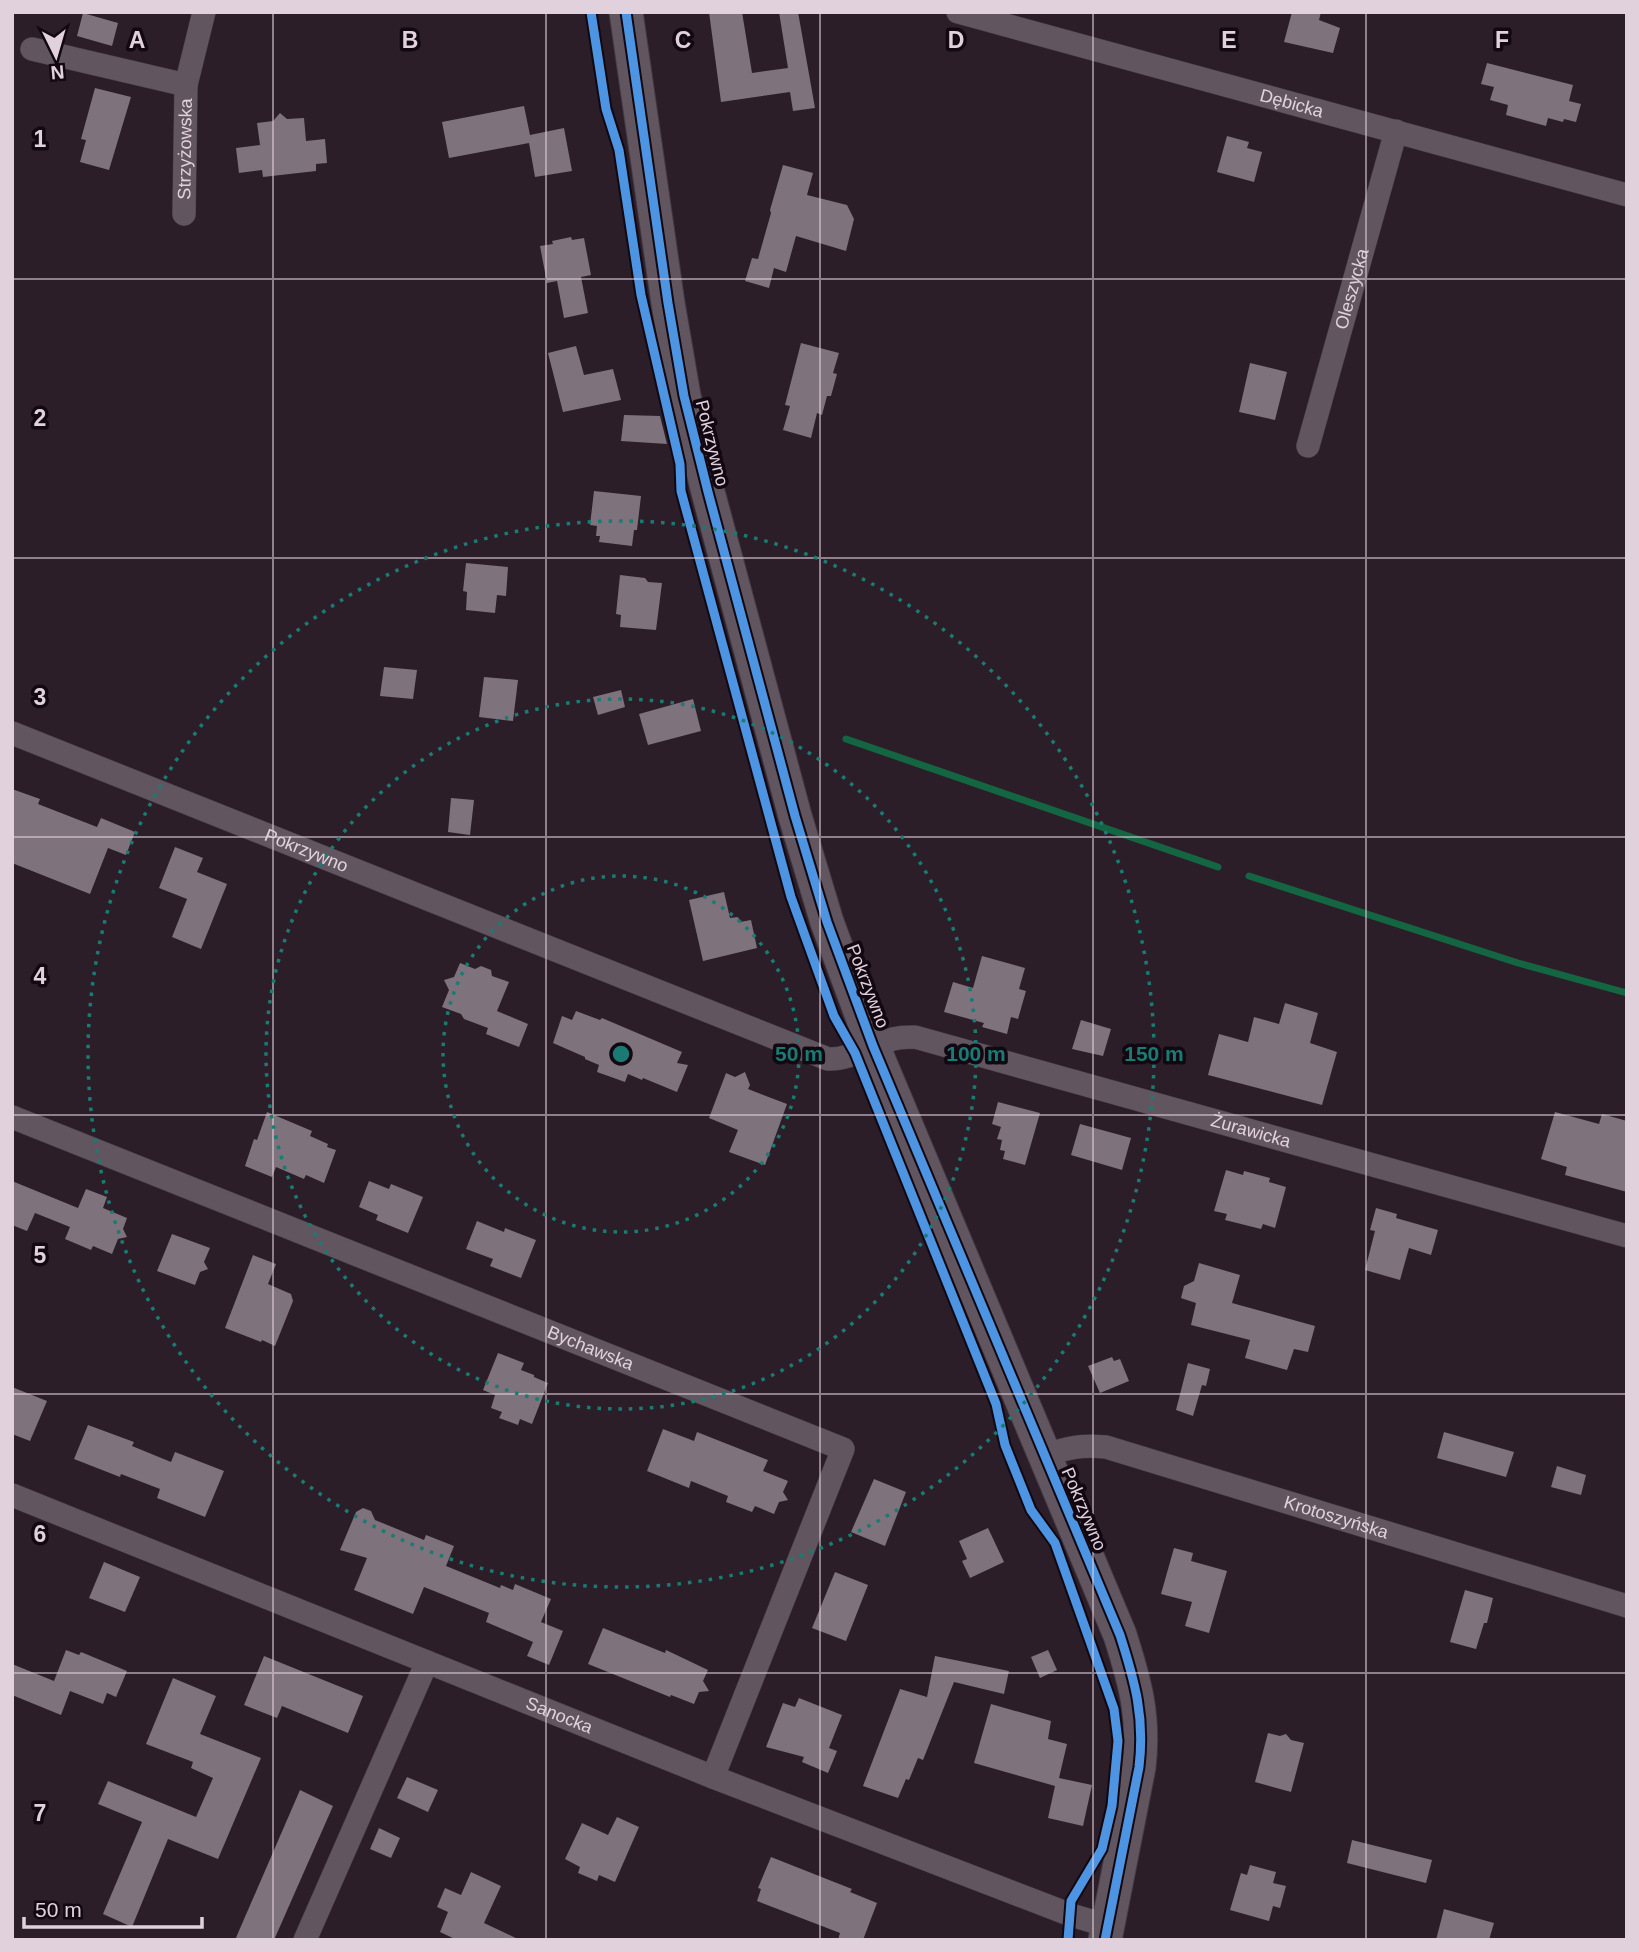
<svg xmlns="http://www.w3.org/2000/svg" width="1639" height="1952" font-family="Arial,sans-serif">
	<rect width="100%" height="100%" fill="#2b1e29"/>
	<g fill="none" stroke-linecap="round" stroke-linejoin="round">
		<g stroke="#146542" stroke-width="7">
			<path d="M 846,739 L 1218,867"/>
			<path d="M 1249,876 L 1518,963 L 1627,993"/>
		</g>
	</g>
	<g fill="#7e727c">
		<path d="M 709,12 L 742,12 L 752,73 L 788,68 L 779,12 L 798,12 L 815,108 L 793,111 L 790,92 L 721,102 Z"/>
		<path d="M 1292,12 L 1321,12 L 1319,20 L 1340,28 L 1333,53 L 1284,42 Z"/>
		<path d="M 83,13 L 118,23 L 112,46 L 77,36 Z"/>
		<path d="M 1487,63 L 1573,85 L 1569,101 L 1581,104 L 1576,122 L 1564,119 L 1563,122 L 1548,118 L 1546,126 L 1506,115 L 1508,105 L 1490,100 L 1494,87 L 1481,84 Z"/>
		<path d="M 95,88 L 131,97 L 109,170 L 80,162 L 86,140 L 81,139 Z"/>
		<path d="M 524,106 L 530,135 L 564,128 L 572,171 L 535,177 L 529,143 L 449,158 L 442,122 Z"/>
		<path d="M 280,113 L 287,119 L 304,118 L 306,141 L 325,139 L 327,163 L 316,164 L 316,171 L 263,177 L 262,170 L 239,173 L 236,148 L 260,145 L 257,123 L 273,121 Z"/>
		<path d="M 1227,136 L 1249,142 L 1247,148 L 1262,152 L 1254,182 L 1217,172 Z"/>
		<path d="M 783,165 L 813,173 L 807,195 L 847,205 L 854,219 L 846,251 L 796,236 L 786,272 L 774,268 L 769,288 L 745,281 L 752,258 L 758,259 L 771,213 L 770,210 Z"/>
		<path d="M 571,237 L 572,240 L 584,238 L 591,275 L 581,277 L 588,313 L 564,318 L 557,281 L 547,283 L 540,246 L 553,244 L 552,241 Z"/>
		<path d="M 801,343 L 839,353 L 833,373 L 837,374 L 831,396 L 827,396 L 822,415 L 817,413 L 811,438 L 783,430 L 790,406 L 785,405 Z"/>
		<path d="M 576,346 L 584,375 L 613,369 L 621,400 L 563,412 L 548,353 Z"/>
		<path d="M 1250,363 L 1287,372 L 1275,420 L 1239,412 Z"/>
		<path d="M 624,415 L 660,416 L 667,444 L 621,441 Z"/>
		<path d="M 594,491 L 641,496 L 637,530 L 634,530 L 632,546 L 599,542 L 600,536 L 596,536 L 597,526 L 590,525 Z"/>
		<path d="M 466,563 L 508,567 L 506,596 L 497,595 L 495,613 L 466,610 L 467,592 L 463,591 Z"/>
		<path d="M 620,575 L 645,578 L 648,582 L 662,583 L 656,630 L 620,627 L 621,615 L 616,614 Z"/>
		<path d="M 384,667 L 417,670 L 413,699 L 380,696 Z"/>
		<path d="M 484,677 L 518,680 L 513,721 L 479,717 Z"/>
		<path d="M 621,690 L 625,707 L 598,715 L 593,697 Z"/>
		<path d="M 693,699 L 701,731 L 648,745 L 639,714 Z"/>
		<path d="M 12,789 L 40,799 L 38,804 L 97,827 L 101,818 L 135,832 L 126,855 L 108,848 L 90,894 L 12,863 Z"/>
		<path d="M 451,798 L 474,800 L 470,835 L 448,832 Z"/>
		<path d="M 175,847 L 203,858 L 197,872 L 227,884 L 201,949 L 172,937 L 187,899 L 159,888 Z"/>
		<path d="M 724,892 L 730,918 L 738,917 L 740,922 L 751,920 L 757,948 L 703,961 L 689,900 Z"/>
		<path d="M 982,956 L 1025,968 L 1019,989 L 1026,991 L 1018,1019 L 1011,1017 L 1007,1034 L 982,1027 L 984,1023 L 944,1012 L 953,982 L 973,988 Z"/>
		<path d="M 460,963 L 475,969 L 481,966 L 491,970 L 492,976 L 509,982 L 497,1011 L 528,1024 L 519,1047 L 486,1034 L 488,1028 L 464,1019 L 461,1014 L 442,1007 L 449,990 L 444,980 L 454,977 Z"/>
		<path d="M 1285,1003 L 1318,1013 L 1310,1043 L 1337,1052 L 1322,1105 L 1208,1075 L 1219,1034 L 1248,1042 L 1254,1017 L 1279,1024 Z"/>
		<path d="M 576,1011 L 600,1020 L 602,1018 L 682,1052 L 677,1063 L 688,1065 L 677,1092 L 643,1078 L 642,1080 L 628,1074 L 625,1082 L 597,1072 L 599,1065 L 585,1059 L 585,1057 L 553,1043 L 562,1016 L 572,1020 Z"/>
		<path d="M 1081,1020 L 1111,1029 L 1103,1056 L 1072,1049 Z"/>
		<path d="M 745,1072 L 750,1085 L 748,1089 L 787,1104 L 765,1165 L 729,1152 L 738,1130 L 709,1118 L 726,1073 L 735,1077 Z"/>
		<path d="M 998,1102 L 1040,1113 L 1025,1165 L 1003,1159 L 1005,1151 L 1000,1150 L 1002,1140 L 997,1139 L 1001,1127 L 992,1124 Z"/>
		<path d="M 267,1112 L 312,1131 L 310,1136 L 328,1144 L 327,1147 L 336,1150 L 324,1183 L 306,1175 L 304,1179 L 276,1167 L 272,1177 L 245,1166 L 254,1139 L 257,1140 Z"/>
		<path d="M 1555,1112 L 1599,1124 L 1602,1114 L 1627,1121 L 1627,1192 L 1565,1175 L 1567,1167 L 1541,1159 Z"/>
		<path d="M 1080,1124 L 1131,1138 L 1122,1170 L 1071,1155 Z"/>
		<path d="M 1226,1170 L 1243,1175 L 1244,1171 L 1270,1178 L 1269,1182 L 1286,1187 L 1275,1228 L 1263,1224 L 1261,1229 L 1225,1220 L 1227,1214 L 1214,1211 Z"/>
		<path d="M 12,1181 L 78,1208 L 86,1189 L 107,1197 L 103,1208 L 127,1218 L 123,1229 L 127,1237 L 118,1239 L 112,1254 L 93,1246 L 91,1250 L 65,1239 L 70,1227 L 35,1213 L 27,1231 L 12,1225 Z"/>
		<path d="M 369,1181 L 389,1189 L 391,1184 L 423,1197 L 408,1233 L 376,1220 L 378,1215 L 359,1207 Z"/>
		<path d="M 1376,1208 L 1397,1214 L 1396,1218 L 1438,1230 L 1431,1255 L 1409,1248 L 1400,1280 L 1365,1270 L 1375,1231 L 1370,1230 Z"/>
		<path d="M 477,1221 L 504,1232 L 505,1228 L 536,1240 L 521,1278 L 490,1266 L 493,1259 L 466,1249 Z"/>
		<path d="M 172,1234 L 210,1248 L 204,1262 L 208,1269 L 200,1272 L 195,1285 L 157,1271 Z"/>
		<path d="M 253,1255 L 276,1264 L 268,1284 L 291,1294 L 293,1301 L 275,1346 L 262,1340 L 261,1342 L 225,1328 Z"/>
		<path d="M 1199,1263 L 1240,1275 L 1232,1303 L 1315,1326 L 1308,1352 L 1294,1349 L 1287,1370 L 1245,1358 L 1250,1340 L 1191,1325 L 1196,1303 L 1181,1298 L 1184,1286 L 1194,1281 Z"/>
		<path d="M 498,1353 L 524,1363 L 521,1370 L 534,1375 L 534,1377 L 548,1383 L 532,1424 L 520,1419 L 518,1425 L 499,1418 L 502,1412 L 491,1408 L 495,1395 L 483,1390 Z"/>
		<path d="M 1112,1357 L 1114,1361 L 1120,1359 L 1129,1381 L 1100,1393 L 1088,1366 Z"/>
		<path d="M 1188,1363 L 1210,1369 L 1206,1386 L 1202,1385 L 1193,1416 L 1176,1410 Z"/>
		<path d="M 12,1387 L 47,1401 L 30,1441 L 12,1434 Z"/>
		<path d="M 88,1425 L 134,1442 L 132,1446 L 171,1462 L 175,1452 L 224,1471 L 205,1517 L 157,1498 L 160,1489 L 121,1474 L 120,1477 L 74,1459 Z"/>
		<path d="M 663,1429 L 694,1441 L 697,1432 L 768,1460 L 763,1471 L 788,1481 L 783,1492 L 788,1500 L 779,1502 L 774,1514 L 755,1506 L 752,1512 L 726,1502 L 728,1496 L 691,1481 L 689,1488 L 647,1471 Z"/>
		<path d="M 1444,1432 L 1514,1452 L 1506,1477 L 1437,1458 Z"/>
		<path d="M 1557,1466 L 1586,1475 L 1581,1495 L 1551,1487 Z"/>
		<path d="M 874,1479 L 906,1492 L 885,1546 L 851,1532 Z"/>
		<path d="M 363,1508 L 371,1511 L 375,1520 L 424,1540 L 426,1535 L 454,1546 L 446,1566 L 500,1588 L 501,1585 L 513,1590 L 515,1584 L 551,1599 L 541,1622 L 563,1631 L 549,1665 L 527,1656 L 533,1642 L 486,1622 L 489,1613 L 424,1587 L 413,1614 L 354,1590 L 367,1558 L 340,1550 L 356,1512 Z"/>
		<path d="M 988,1528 L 1004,1562 L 970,1578 L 962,1561 L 967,1559 L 959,1541 Z"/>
		<path d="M 1174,1548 L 1193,1553 L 1191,1561 L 1227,1571 L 1209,1633 L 1185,1626 L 1192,1602 L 1161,1594 Z"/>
		<path d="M 104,1562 L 140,1577 L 125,1612 L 89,1598 Z"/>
		<path d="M 835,1572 L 868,1585 L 846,1641 L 812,1628 Z"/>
		<path d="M 1465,1590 L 1493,1598 L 1487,1623 L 1484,1623 L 1476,1649 L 1450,1642 Z"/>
		<path d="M 603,1628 L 665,1653 L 666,1650 L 708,1670 L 703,1681 L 709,1691 L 699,1692 L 694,1704 L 671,1695 L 670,1697 L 588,1664 Z"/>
		<path d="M 66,1650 L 79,1655 L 81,1652 L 127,1671 L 116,1697 L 107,1693 L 103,1704 L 70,1691 L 61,1715 L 12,1695 L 12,1664 L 54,1681 Z"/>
		<path d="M 1048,1650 L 1057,1670 L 1040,1678 L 1031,1657 Z"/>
		<path d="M 264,1656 L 363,1696 L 348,1733 L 282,1706 L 277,1718 L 244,1705 Z"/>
		<path d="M 935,1656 L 1009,1671 L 1004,1694 L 954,1682 L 923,1760 L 918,1758 L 909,1780 L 906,1779 L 898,1798 L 863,1786 L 900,1689 L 927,1697 Z"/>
		<path d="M 173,1678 L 216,1696 L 200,1734 L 261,1758 L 218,1859 L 168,1839 L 132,1927 L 103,1914 L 142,1822 L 98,1804 L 108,1781 L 196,1817 L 213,1778 L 191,1768 L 193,1762 L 146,1744 Z"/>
		<path d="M 799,1698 L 842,1715 L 829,1748 L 837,1751 L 828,1773 L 802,1762 L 804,1757 L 766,1747 L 783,1703 L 795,1707 Z"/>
		<path d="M 991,1704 L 1051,1721 L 1048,1739 L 1067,1744 L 1059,1778 L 1092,1785 L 1083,1826 L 1048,1818 L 1055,1786 L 974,1763 Z"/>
		<path d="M 1268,1733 L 1280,1736 L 1286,1734 L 1291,1740 L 1304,1743 L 1291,1792 L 1255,1782 Z"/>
		<path d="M 407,1777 L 438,1790 L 428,1812 L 397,1798 Z"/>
		<path d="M 300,1790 L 333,1806 L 274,1940 L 235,1940 Z"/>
		<path d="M 617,1817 L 639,1827 L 615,1882 L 599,1875 L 597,1881 L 578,1873 L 580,1867 L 565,1859 L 582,1823 L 608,1835 Z"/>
		<path d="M 379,1828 L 400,1838 L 391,1858 L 370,1849 Z"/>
		<path d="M 1352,1840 L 1432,1860 L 1426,1883 L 1347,1863 Z"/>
		<path d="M 771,1857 L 852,1889 L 850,1892 L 877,1903 L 863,1940 L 838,1940 L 840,1933 L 757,1901 L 761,1889 L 758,1888 Z"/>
		<path d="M 1250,1865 L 1276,1872 L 1273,1883 L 1286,1886 L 1280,1908 L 1273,1906 L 1269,1921 L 1230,1910 L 1241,1873 L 1247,1875 Z"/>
		<path d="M 471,1872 L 501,1886 L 484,1923 L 520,1940 L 457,1940 L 440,1932 L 448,1912 L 437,1907 L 445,1888 L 461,1895 Z"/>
		<path d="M 1444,1909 L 1494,1923 L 1489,1940 L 1436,1940 Z"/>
	</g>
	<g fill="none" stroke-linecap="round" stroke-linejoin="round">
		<defs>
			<g id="street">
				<path id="s1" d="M 958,12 L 1627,195"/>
				<path d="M 32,49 L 186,85"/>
				<path id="s2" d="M 184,214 L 186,85 L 204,12"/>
				<path id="s3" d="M 1308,446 L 1396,131"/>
				<path id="s4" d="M 12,733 L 828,1059 C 848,1060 868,1047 887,1041 C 897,1037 906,1037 915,1037 L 1627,1236"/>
				<path id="s5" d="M 12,1117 L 843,1449 L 713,1777"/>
				<path id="s6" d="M 1045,1456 C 1067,1447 1082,1445 1106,1447 L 1627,1606"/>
				<path id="s7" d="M 12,1495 L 713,1777 L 1071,1915 L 1108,1926"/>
				<path d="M 305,1940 L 427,1662"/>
			</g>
			<path id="secondary" d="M 626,12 L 668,303 L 684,396 L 708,492 L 795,816 L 827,922 L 873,1046 L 1120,1635 C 1135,1682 1145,1717 1139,1767 L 1105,1940"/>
		</defs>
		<use href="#street" stroke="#443942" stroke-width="24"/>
		<use href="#secondary" stroke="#443942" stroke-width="35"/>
		<use href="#street" stroke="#61565f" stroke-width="23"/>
		<use href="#secondary" stroke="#61565f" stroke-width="33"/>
		<defs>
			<g id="cycleway">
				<path d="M 591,12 L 606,109 L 619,150 L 641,295 L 680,464 L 681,491 L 791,897 L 834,1016 L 855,1053 L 996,1404 L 1005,1445 L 1031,1510 L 1055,1543 L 1114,1709 L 1118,1741 L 1112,1806 L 1102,1849 L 1071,1901 L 1068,1940"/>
				<path d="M 626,12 L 668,303 L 684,396 L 708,492 L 795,816 L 827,922 L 873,1046 L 1120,1635 C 1135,1682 1145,1717 1139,1767 L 1105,1940"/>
			</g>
		</defs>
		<use href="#cycleway" stroke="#120811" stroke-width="13"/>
		<use href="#cycleway" stroke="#4d94e3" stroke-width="9"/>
	</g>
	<path fill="none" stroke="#e1d1dd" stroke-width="2" stroke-opacity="0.55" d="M 273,12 L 273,1940M 546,12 L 546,1940M 820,12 L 820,1940M 1093,12 L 1093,1940M 1366,12 L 1366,1940M 12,279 L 1627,279M 12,558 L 1627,558M 12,837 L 1627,837M 12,1115 L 1627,1115M 12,1394 L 1627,1394M 12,1673 L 1627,1673"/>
	<g fill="none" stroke="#1a7b74" stroke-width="3.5" stroke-dasharray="3.5 7">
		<circle cx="621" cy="1054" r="178"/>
		<circle cx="621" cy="1054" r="355"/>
		<circle cx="621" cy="1054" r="533"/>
	</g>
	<g text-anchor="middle" stroke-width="7" stroke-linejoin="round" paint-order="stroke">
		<g font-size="18" fill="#e1d1dd" stroke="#120811">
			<text dy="6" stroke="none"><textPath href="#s1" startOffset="346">Dębicka</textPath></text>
			<text dy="6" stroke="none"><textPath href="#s2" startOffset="65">Strzyżowska</textPath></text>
			<text dy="6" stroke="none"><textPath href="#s3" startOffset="163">Oleszycka</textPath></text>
			<text transform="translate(712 443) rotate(76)" y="6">Pokrzywno</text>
			<text dy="6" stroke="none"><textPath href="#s4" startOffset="317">Pokrzywno</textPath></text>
			<text transform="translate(868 986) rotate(69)" y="6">Pokrzywno</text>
			<text dy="6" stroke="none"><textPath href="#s4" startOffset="1318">Żurawicka</textPath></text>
			<text dy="6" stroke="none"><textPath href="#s5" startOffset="623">Bychawska</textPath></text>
			<text transform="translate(1084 1509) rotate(67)" y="6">Pokrzywno</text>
			<text dy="6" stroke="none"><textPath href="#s6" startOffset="303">Krotoszyńska</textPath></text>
			<text dy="6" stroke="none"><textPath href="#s7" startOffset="590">Sanocka</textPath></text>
		</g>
	</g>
	<g font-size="23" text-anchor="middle" font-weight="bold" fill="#e1d1dd" stroke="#120811" stroke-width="7" stroke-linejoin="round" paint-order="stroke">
		<text x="137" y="48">A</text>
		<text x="410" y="48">B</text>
		<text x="683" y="48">C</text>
		<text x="956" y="48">D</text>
		<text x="1229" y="48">E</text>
		<text x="1502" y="48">F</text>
		<text x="40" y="147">1</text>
		<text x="40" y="426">2</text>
		<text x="40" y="705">3</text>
		<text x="40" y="984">4</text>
		<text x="40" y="1263">5</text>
		<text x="40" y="1542">6</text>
		<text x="40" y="1821">7</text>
	</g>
	<circle cx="621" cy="1054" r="10" fill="#1a7b74" stroke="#120811" stroke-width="3.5"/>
	<g font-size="21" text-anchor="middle" font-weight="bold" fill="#1a7b74" stroke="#120811" stroke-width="7" stroke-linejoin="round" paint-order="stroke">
		<text x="799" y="1061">50 m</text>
		<text x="976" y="1061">100 m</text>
		<text x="1154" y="1061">150 m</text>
	</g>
	<rect width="1639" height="1952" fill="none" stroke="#e1d1dd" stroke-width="28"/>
	<g transform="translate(56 56) rotate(175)" stroke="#120811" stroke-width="5" paint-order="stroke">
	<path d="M0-5L12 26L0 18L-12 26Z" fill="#e1d1dd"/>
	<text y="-10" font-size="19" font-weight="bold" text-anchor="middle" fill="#e1d1dd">N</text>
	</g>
	<path d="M24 1917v10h178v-10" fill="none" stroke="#e1d1dd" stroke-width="3.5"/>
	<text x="35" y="1917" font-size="21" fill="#e1d1dd" stroke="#120811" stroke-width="5" paint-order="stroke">50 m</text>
</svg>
